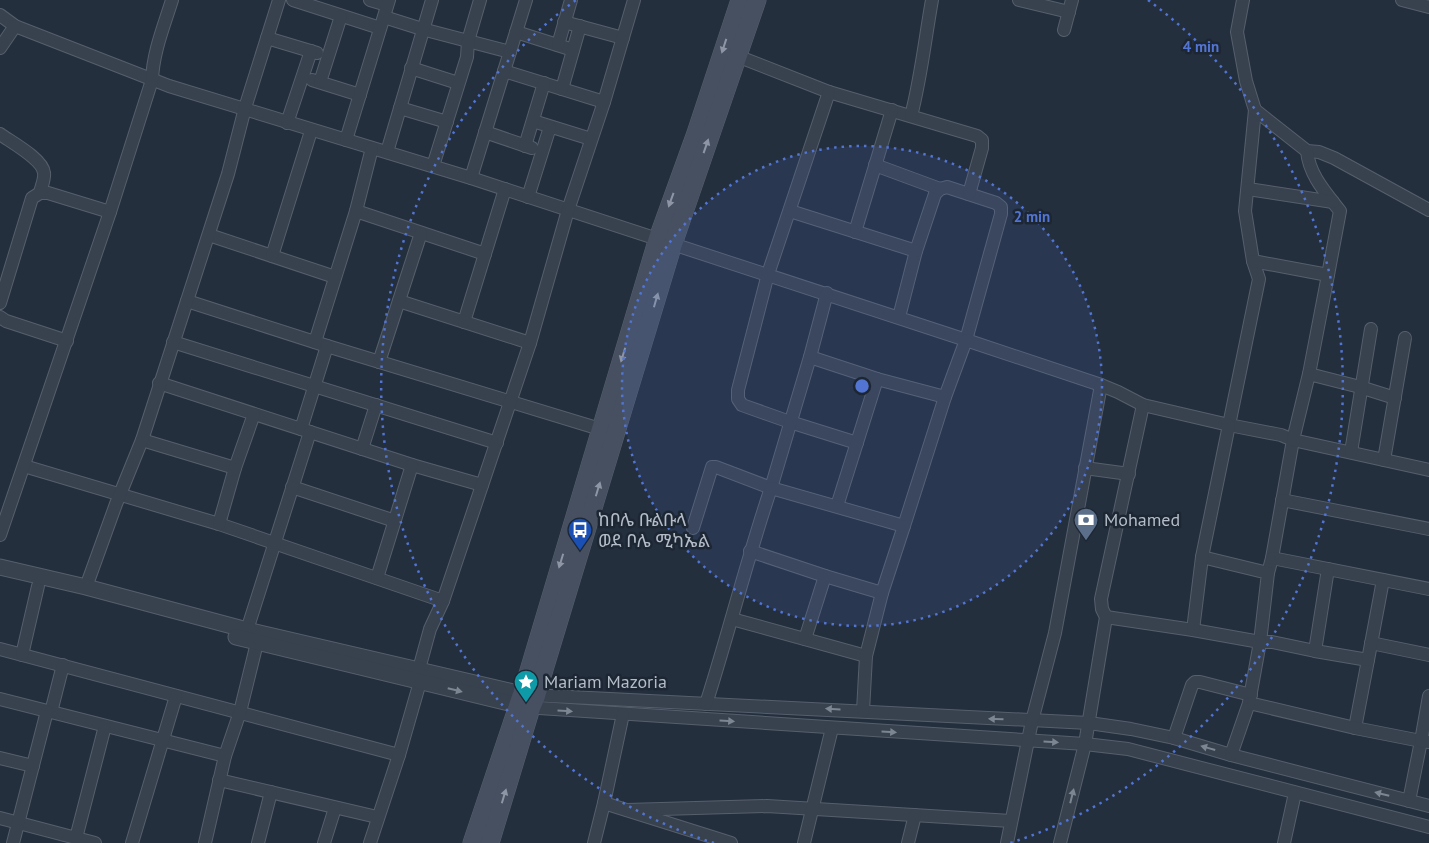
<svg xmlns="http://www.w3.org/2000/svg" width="1429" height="843" font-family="'PT Sans','Noto Sans Ethiopic',sans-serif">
	<rect width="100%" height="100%" fill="#242f3e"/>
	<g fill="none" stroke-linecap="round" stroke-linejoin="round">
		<defs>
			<g id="minor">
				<path d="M 293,0 L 380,28"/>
				<path d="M 370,0 L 387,5"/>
				<path d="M 1019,0 L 1069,12"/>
				<path d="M 1243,0 L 1237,32 L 1246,81 L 1255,110 L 1245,211 L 1253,261 L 1259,279 L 1229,425 L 1281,435 L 1293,440 L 1272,558 L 1268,573"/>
				<path d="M 1402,0 L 1429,7"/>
				<path d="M 0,15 L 15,26 L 169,86 L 471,178 L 966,340 L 1001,214 L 1001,207 L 996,203 L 947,187 L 940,189 L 935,194 L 916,251 L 899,317"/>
				<path d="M 384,17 L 422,29 L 510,52"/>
				<path d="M 564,22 L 623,38"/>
				<path d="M 1064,30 L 1072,0"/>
				<path d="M 516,32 L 573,50"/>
				<path d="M 267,38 L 317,53"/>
				<path d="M 558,45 L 571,0"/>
				<path d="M 0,48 L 15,26"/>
				<path d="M 737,56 L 829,92 L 977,136 L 982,140 L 982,148 L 969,194"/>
				<path d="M 411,68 L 458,83"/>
				<path d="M 504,71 L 604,102"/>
				<path d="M 312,80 L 360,95"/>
				<path d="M 320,82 L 341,16"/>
				<path d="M 562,89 L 580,26"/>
				<path d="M 829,92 L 768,274 L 738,390 L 738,399 L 742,405 L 790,422 L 857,443"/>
				<path d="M 400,108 L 447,122"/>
				<path d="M 1255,110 L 1307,151 L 1319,152 L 1334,158 L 1429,210"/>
				<path d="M 911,116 C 921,78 925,39 932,0"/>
				<path d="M 533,121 L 591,139"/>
				<path d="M 287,123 L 311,51"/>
				<path d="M 485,132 L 532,148"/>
				<path d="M 0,134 C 11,142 43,159 44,173 C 45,179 41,187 40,193"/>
				<path d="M 346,140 L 389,0"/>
				<path d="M 525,146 L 544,83"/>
				<path d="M 1307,151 C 1309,175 1326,193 1340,211 L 1328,275"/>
				<path d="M 387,152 L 432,0"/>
				<path d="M 875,165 L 940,189"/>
				<path d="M 433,166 L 467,57 L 468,41 L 480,0"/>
				<path d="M 471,178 L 526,0"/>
				<path d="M 1248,189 L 1333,202"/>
				<path d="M 528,197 L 550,127"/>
				<path d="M 356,211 L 485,254"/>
				<path d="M 790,211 L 916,251"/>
				<path d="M 855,232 L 892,110"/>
				<path d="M 209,235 L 335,277"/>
				<path d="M 272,256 L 311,131"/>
				<path d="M 1253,261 L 1328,275 L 1309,374"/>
				<path d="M 187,301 L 327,346 L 600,429"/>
				<path d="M 399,301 L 530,343"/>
				<path d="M 0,303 L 32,198 L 40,193 L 48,193 L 110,212"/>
				<path d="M 0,317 L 6,321 L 67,341"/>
				<path d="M 464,322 L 505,189"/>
				<path d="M 173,342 L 497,443"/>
				<path d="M 315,342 L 356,211 L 372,148"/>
				<path d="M 810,357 L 877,379"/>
				<path d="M 379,362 L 421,233"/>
				<path d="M 159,383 L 412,465 L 482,485"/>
				<path d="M 1395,398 L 1360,387 L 1309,374 L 1293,440 L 1429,470"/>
				<path d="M 301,429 L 327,346"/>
				<path d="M 142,440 L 235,468"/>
				<path d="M 362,449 L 376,405"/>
				<path d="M 1351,452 L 1371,329"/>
				<path d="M 1384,460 L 1405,338"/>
				<path d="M 24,466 L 219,524 L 443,601"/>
				<path d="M 1085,468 L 1129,474"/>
				<path d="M 292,487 L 395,521"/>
				<path d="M 1282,500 L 1429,529"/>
				<path d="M 837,506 L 877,379 L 945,397"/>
				<path d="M 219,524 L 235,468 L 254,414"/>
				<path d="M 693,528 L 712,467 L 716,467 L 771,488 L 810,357 L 827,293"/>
				<path d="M 0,535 L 110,212 L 152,80 C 153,52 164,26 172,0"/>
				<path d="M 750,551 L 825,576"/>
				<path d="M 1202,557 L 1268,573 L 1260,642 L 1272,642 L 1315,651 L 1368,660 L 1355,728"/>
				<path d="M 1272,558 L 1429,589"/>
				<path d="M 377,578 L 412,465"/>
				<path d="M 86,587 L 116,504 L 142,440 L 228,174 L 245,108 L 279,0"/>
				<path d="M 1106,617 L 1193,630 L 1260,642 L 1249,703 L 1355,728 L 1421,741 L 1409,801"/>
				<path d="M 732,619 L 866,656"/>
				<path d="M 247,630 L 310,432"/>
				<path d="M 805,639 L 825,576 L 882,593"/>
				<path d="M 1371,643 L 1429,655"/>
				<path d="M 0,649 L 399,755"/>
				<path d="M 1315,651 L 1328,569"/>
				<path d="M 22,655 L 38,586"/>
				<path d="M 1368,660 L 1383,580"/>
				<path d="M 419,669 L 430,629 L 443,601 L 530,343 L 568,210 L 604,102 L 634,0"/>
				<path d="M 530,695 L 1089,723 L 1131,729 L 1174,738 L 1231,755 L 1429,806"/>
				<path d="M 1429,696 L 1421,741 L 1429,742"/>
				<path d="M 0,699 L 225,756"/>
				<path d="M 706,704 C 729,632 747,559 771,488 L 904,526 L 945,397 L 966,340 L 1101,385 L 1118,392 L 1143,405 L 1229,425 L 1202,557 L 1193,630"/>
				<path d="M 524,707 L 1085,744 L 1128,749 L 1429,827"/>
				<path d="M 863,711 L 866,656 L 882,593 L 904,526"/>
				<path d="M 51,712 L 63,665"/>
				<path d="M 1174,738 L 1192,685 L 1195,682 L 1200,682 L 1251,695"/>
				<path d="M 1231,755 L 1249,703"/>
				<path d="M 0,758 L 33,766"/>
				<path d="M 219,780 L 377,817"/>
				<path d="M 604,803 L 623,714"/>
				<path d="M 627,810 L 767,806 L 1011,821"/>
				<path d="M 0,818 L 95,843"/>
				<path d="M 76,838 L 105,726"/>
				<path d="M 13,843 L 47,711"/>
				<path d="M 132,843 L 176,696"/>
				<path d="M 205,843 L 225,756 L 240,712 L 257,643"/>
				<path d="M 258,843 L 271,792"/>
				<path d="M 324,843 L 335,808"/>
				<path d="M 370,843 L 399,755 L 420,682"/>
				<path d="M 594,843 L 604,803 L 731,843"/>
				<path d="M 804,843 L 832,728"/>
				<path d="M 908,843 L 915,815"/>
				<path d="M 1007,843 L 1032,721 L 1055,633 L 1101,385"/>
				<path d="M 1060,843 L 1085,744 L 1106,617 L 1102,609 L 1101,599 L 1143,405"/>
				<path d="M 1284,843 L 1295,793"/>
			</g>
			<g id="tertiary">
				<path d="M 0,567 L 86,587 L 247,630 L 522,694"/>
				<path d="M 236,637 L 517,705"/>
			</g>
			<g id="secondary">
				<path d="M 472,843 L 522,694 L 658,238 L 696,133 L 740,0"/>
				<path d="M 490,843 L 531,708 L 536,696 L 673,244 L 757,0"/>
			</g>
		</defs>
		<use href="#minor" stroke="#565f6c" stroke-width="14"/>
		<use href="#tertiary" stroke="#565f6c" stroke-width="17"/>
		<use href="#secondary" stroke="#565f6c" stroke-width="19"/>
		<use href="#minor" stroke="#38414e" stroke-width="12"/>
		<use href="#tertiary" stroke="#38414e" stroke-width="15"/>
		<use href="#secondary" stroke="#465061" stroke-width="18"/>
	</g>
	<defs><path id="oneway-solid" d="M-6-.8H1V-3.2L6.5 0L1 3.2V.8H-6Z" transform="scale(1.25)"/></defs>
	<g fill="#8e96a5">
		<use href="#oneway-solid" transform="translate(724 46) rotate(108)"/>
		<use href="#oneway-solid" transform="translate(706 146) rotate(-71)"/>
		<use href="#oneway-solid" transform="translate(671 200) rotate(110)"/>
		<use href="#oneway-solid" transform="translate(656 300) rotate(-74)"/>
		<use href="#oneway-solid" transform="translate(623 355) rotate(107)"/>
		<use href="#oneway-solid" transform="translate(598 489) rotate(-73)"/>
		<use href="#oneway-solid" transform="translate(561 561) rotate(107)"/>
		<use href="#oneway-solid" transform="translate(504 796) rotate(-73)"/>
	</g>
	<g fill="#7c8592">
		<use href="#oneway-solid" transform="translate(455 690) rotate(14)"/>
		<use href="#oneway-solid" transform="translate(833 709) rotate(-177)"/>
		<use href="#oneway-solid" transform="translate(565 711) rotate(4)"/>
		<use href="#oneway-solid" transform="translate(996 719) rotate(-178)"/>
		<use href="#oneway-solid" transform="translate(727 721) rotate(4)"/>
		<use href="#oneway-solid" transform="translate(889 732) rotate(4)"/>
		<use href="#oneway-solid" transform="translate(1051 742) rotate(4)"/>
		<use href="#oneway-solid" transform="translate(1208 748) rotate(-164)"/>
		<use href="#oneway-solid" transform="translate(1382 794) rotate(-166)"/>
		<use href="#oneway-solid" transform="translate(1072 796) rotate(-76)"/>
	</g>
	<circle cx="862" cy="386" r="240" fill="#5274d3" fill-opacity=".12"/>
	<g fill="none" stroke="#5274d3" stroke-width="2.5" stroke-dasharray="2.5 5">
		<circle cx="862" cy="386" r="240"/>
		<path d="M714 843A480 480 0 0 1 576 0M1148 0A480 480 0 0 1 1010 843"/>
	</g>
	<defs>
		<symbol id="bank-pin" viewBox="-11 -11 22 30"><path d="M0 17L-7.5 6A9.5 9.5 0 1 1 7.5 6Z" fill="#5c6f8a" stroke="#1d2633"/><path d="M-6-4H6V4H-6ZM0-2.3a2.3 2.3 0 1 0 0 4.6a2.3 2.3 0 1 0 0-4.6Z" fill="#fff"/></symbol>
		<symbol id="bus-pin" viewBox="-11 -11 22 30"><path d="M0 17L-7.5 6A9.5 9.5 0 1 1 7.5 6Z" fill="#1a4fb4" stroke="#1d2633"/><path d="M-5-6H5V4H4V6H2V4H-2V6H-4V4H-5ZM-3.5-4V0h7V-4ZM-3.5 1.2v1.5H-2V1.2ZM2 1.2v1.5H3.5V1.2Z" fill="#fff"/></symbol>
		<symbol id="sight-pin" viewBox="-11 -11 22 30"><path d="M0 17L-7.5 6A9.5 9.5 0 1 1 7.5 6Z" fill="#0f9aa8" stroke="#1d2633"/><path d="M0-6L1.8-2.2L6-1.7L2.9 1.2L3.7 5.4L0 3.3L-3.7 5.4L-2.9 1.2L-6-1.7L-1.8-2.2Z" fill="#fff"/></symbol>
	</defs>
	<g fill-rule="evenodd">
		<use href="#bank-pin" x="1072" y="506" width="28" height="38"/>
		<use href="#bus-pin" x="566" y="516" width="28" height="38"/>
		<use href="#sight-pin" x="512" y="668" width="28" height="38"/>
	</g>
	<g text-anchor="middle" stroke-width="5" stroke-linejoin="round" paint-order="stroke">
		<g font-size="18" fill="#b4bcc9" stroke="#1d2633" text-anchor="start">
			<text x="598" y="526">ከቦሌ ቡልቡላ<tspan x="598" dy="21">ወደ ቦሌ ሚካኤል</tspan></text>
			<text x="1104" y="526">Mohamed</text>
			<text x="544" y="688">Mariam Mazoria</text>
		</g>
	</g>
	<circle cx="862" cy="386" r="8" fill="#5274d3" stroke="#1d2633" stroke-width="2.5"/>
	<g font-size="15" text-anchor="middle" font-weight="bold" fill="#5274d3" stroke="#1d2633" stroke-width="5" stroke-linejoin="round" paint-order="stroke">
		<text x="1201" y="52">4 min</text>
		<text x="1032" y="222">2 min</text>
	</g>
</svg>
